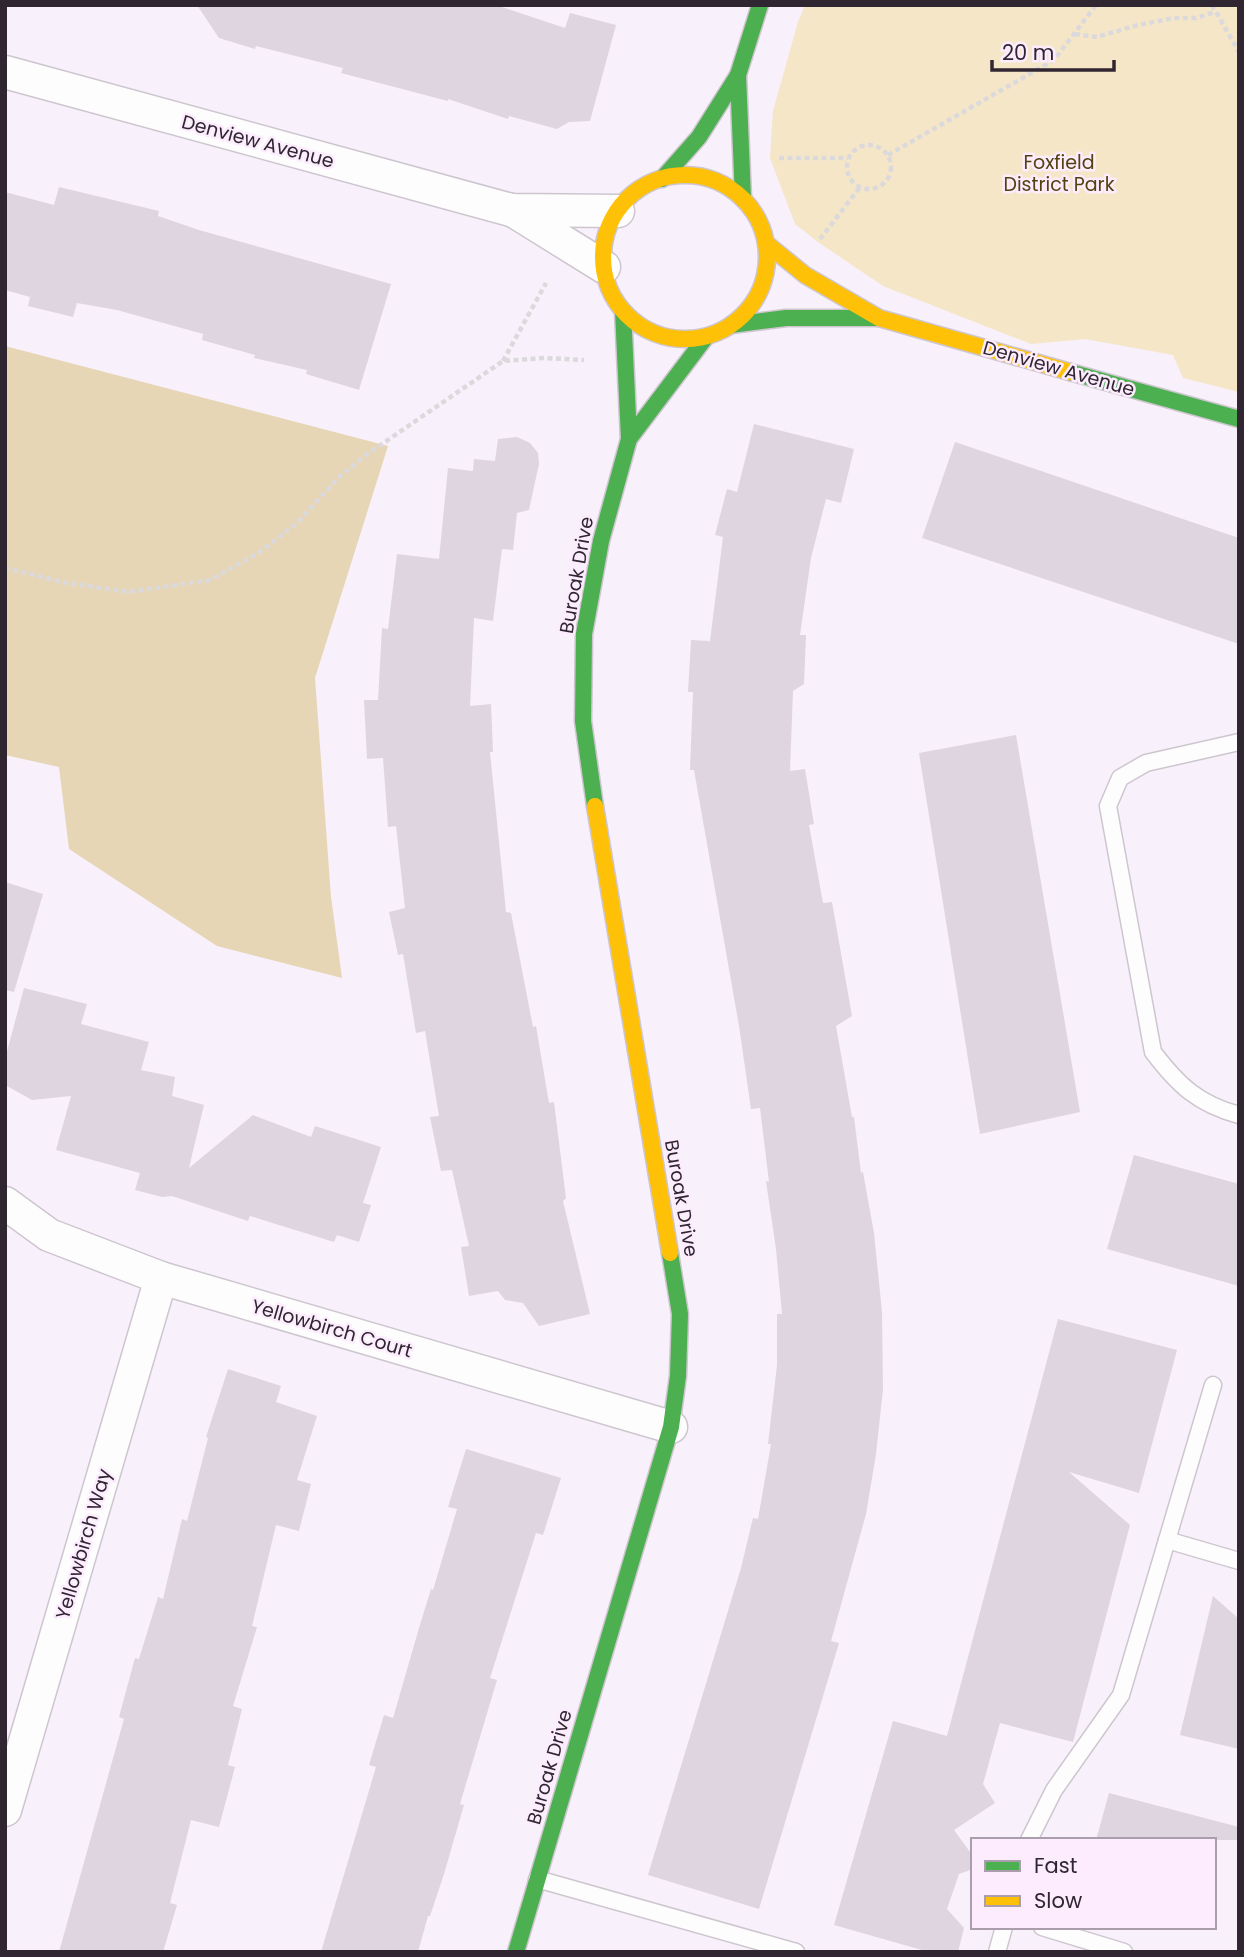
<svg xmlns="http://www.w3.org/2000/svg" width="1244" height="1957" font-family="Poppins,sans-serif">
	<rect width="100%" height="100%" fill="#f8f0fa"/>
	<path fill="#f5e6c7" d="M 805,5 L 1239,5 L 1239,392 L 1183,378 L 1173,355 L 1085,339 L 1031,344 L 883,286 L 818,242 L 795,224 L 770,158 L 773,111 L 798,22 Z"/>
	<path fill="#e6d6b6" d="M 5,346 L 388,446 L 315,678 L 331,897 L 342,978 L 217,946 L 69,849 L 59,767 L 5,755 Z"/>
	<g fill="#ded5e0">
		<path d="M 197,5 L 496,5 L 565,28 L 570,13 L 616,25 L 590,121 L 569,122 L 557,129 L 509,116 L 508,119 L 448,99 L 448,101 L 341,73 L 343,68 L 256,46 L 255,49 L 219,38 Z"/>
		<path d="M 59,187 L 159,211 L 158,216 L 199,230 L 391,284 L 359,390 L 306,374 L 307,370 L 254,358 L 255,355 L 202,340 L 203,334 L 117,310 L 77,303 L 73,317 L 28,306 L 30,297 L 5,290 L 5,192 L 54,205 Z"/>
		<path d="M 754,424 L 854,449 L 841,503 L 826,499 L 811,558 L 800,635 L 806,635 L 804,684 L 793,691 L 790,771 L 805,769 L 814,824 L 809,825 L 823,903 L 832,902 L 852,1016 L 836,1026 L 852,1117 L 854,1117 L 861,1173 L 863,1172 L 874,1233 L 882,1312 L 883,1389 L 876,1454 L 866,1514 L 831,1641 L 839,1643 L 759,1909 L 648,1875 L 741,1568 L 753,1518 L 758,1519 L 771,1444 L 768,1444 L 777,1365 L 777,1314 L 782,1314 L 776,1249 L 766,1181 L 769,1182 L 760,1108 L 751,1109 L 739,1026 L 694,770 L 690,770 L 693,692 L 688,692 L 691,640 L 710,641 L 723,537 L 715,535 L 727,489 L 737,492 Z"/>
		<path d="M 517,437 L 530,443 L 538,453 L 539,464 L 529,510 L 517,513 L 513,550 L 502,549 L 493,621 L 474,618 L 470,706 L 491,704 L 493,752 L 490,752 L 506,912 L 511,913 L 533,1027 L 536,1026 L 549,1103 L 554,1102 L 566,1198 L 563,1201 L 590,1314 L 539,1326 L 523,1303 L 505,1300 L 498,1291 L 469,1296 L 461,1247 L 469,1246 L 452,1170 L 441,1171 L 430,1117 L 439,1116 L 425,1031 L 416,1033 L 403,954 L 398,955 L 389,912 L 405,908 L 396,826 L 388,827 L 383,758 L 367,759 L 364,700 L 378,700 L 382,628 L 388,629 L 397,554 L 439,559 L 448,468 L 473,471 L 474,459 L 495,461 L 498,439 Z"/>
		<path d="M 955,442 L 1239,538 L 1239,644 L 922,538 Z"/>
		<path d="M 1016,735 L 1080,1112 L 980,1134 L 919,753 Z"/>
		<path d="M 5,882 L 43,894 L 14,992 L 5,990 Z"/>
		<path d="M 24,988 L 87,1004 L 81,1024 L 149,1042 L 141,1070 L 175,1077 L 172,1096 L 204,1105 L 189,1168 L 253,1115 L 311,1137 L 315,1126 L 381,1147 L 363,1203 L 371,1205 L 359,1242 L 337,1235 L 334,1242 L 250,1216 L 248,1221 L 172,1196 L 162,1197 L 135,1190 L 140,1173 L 56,1150 L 71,1096 L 32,1100 L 5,1085 L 5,1059 Z"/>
		<path d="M 1134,1155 L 1239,1184 L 1239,1286 L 1107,1249 Z"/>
		<path d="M 1058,1319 L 1177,1350 L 1139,1493 L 1069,1472 L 1130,1525 L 1073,1742 L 1000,1723 L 983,1784 L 995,1803 L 954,1830 L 973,1856 L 973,1869 L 959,1874 L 947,1909 L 964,1928 L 958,1952 L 929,1952 L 834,1925 L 893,1721 L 947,1736 Z"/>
		<path d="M 228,1369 L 281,1386 L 276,1402 L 317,1416 L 297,1480 L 311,1484 L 299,1531 L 276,1525 L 252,1626 L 257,1627 L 233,1706 L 242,1709 L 228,1765 L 235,1767 L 219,1827 L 191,1820 L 170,1903 L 177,1905 L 163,1952 L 59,1952 L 124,1719 L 119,1717 L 135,1658 L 139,1659 L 158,1597 L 163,1599 L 182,1519 L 187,1521 L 208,1438 L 206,1437 Z"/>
		<path d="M 466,1449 L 561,1478 L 543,1535 L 536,1533 L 490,1678 L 497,1680 L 460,1804 L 464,1805 L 444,1874 L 430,1916 L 428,1916 L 418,1952 L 321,1952 L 376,1767 L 369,1765 L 384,1715 L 393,1718 L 419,1628 L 431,1589 L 433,1590 L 457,1509 L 448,1507 Z"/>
		<path d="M 1213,1596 L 1239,1619 L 1239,1749 L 1180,1735 Z"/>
		<path d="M 1109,1793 L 1239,1827 L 1239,1840 L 1096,1840 Z"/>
	</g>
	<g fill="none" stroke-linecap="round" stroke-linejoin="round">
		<defs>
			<g id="lane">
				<path d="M 1239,742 L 1146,763 L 1120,778 L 1108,806 L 1153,1052 C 1178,1085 1198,1104 1239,1115"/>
				<path d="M 1167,1540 L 1239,1561"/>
				<path d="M 1029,1840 L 1054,1790 L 1121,1695 L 1213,1385"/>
				<path d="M 537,1879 L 796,1952"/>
				<path d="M 1042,1927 L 1124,1952"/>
				<path d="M 997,1952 L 1004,1927"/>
			</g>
			<g id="street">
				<path d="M 5,72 L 511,210 L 618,211"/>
				<path d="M 512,210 L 604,267"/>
				<path d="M 5,1203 L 49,1235 L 161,1278 L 671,1427"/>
				<path d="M 5,1810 L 161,1278"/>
			</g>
			<g id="fast">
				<path d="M 738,75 L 743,199"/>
				<path d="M 662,179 L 699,137 L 738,75 L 760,5"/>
				<path d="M 731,325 L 786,318 L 877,318"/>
				<path d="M 1070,372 L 1239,419"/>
				<path d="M 629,439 L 706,337"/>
				<path d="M 595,806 L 583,721 L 584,634 L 601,541 L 629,439 L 623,311"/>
				<path d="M 516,1952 L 671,1427 L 678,1376 L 680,1314 L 670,1253"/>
			</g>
			<g id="slow">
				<circle cx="685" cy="257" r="82"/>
				<path d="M 767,244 L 805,275 L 879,318 L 1070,372"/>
				<path d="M 595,806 L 670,1253"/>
			</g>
		</defs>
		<use href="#lane" stroke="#cec6cf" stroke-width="19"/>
		<use href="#street" stroke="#cec6cf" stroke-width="35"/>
		<use href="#fast" stroke="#cec6cf" stroke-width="19"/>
		<use href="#slow" stroke="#cec6cf" stroke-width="19"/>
		<g stroke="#dbd9db" stroke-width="4.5" stroke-dasharray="5 3.5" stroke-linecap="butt">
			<path d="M 1212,5 L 1239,52"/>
			<path d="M 1075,34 L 1097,37 L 1138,25 L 1174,18 L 1196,18 L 1215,12"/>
			<circle cx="869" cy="167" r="22"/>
			<path d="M 888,155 L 1054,60 L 1096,5"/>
			<path d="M 779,158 L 848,158"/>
			<path d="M 820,239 L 860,187"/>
			<path d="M 503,361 L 546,283"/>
			<path d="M 5,568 L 67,583 L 129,592 L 210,580 L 260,552 L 297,523 L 338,478 L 366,455 L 503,361 L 544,358 L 584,360"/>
		</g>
		<use href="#lane" stroke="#fefdfe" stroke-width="16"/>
		<use href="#street" stroke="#fefdfe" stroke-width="32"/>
		<use href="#fast" stroke="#4caf50" stroke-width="16"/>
		<use href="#slow" stroke="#ffc107" stroke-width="16"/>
	</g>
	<g text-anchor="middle" stroke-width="5" stroke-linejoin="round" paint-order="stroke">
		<g font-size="19" fill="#302631" stroke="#fcecfe">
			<text transform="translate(258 141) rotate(15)" y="7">Denview Avenue</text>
			<text transform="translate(1059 368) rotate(16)" y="7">Denview Avenue</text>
			<text transform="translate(576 575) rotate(-80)" y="7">Buroak Drive</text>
			<text transform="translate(682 1198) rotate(80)" y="7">Buroak Drive</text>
			<text transform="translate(332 1328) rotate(16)" y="7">Yellowbirch Court</text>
			<text transform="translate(83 1544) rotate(-74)" y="7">Yellowbirch Way</text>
			<text transform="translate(549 1767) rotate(-74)" y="7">Buroak Drive</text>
		</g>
		<g font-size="19" fill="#52420d" stroke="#fcecfe">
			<text x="1059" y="169">Foxfield<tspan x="1059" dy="22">District Park</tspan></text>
		</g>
	</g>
	<rect width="1244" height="1957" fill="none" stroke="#302631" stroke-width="14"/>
	<rect x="971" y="1838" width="245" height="91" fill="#fcecfe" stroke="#aa9dac" stroke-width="2"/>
	<rect x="985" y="1861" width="35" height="10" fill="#4caf50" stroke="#aa9dac" stroke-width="2"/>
	<text x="1034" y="1873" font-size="21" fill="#302631">Fast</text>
	<rect x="985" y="1896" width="35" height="10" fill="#ffc107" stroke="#aa9dac" stroke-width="2"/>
	<text x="1034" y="1908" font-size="21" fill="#302631">Slow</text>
	<path d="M992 60v10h122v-10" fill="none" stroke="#302631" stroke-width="3.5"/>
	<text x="1002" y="60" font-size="21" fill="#302631" stroke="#fcecfe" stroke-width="5" paint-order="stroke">20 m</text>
</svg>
